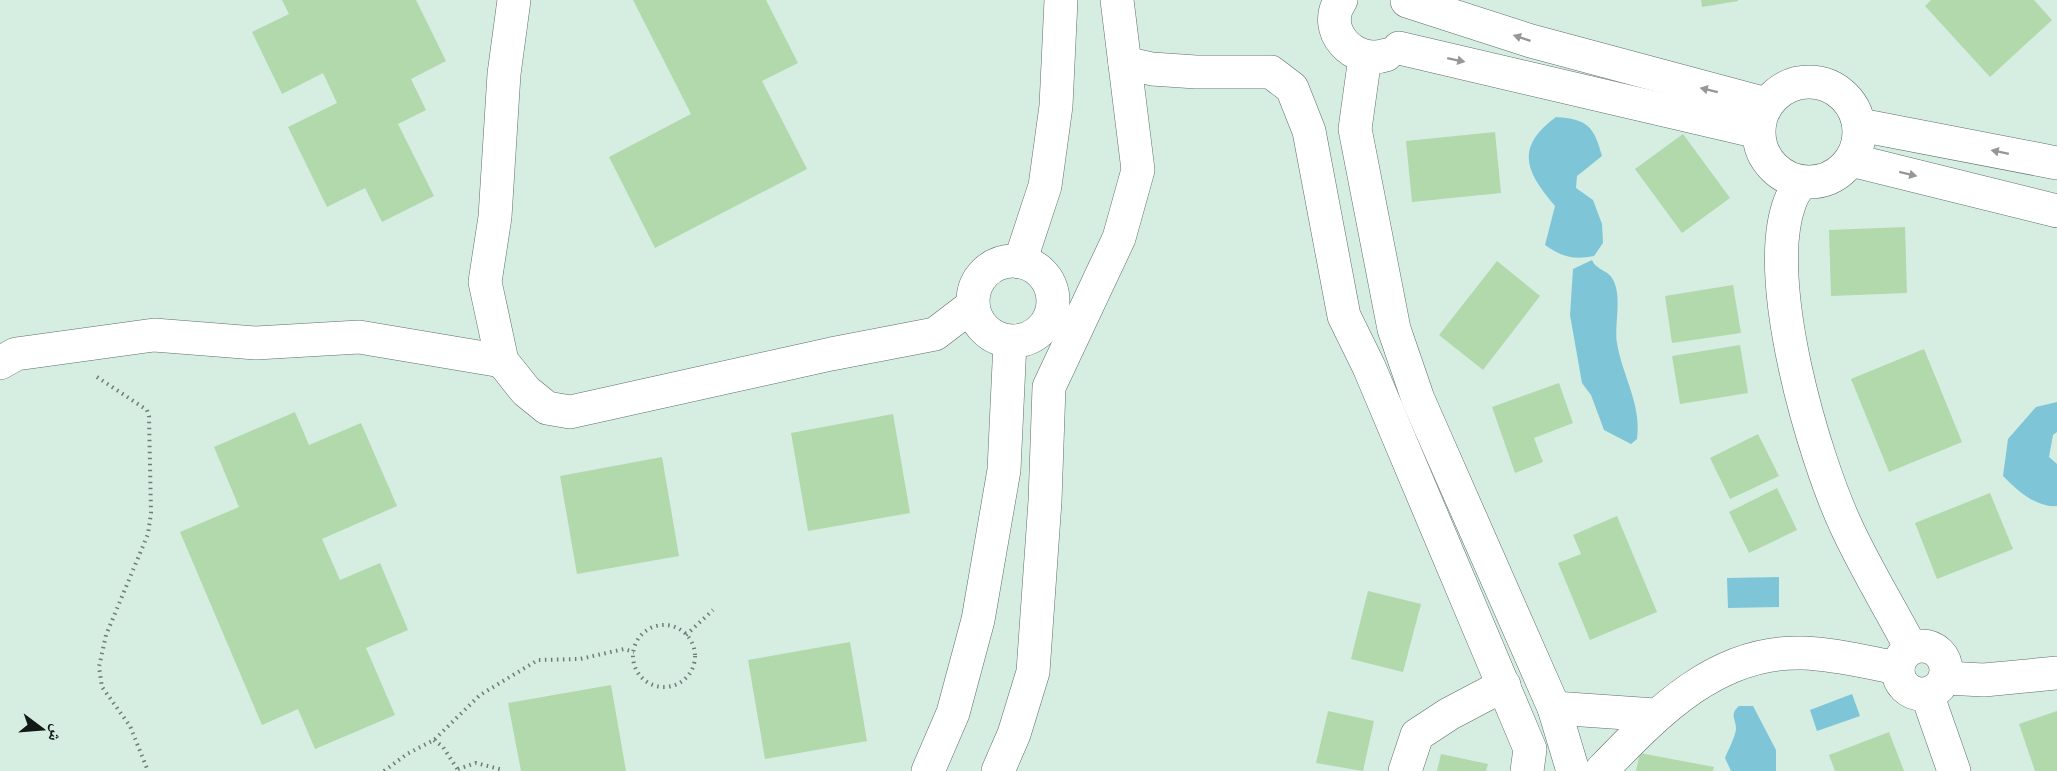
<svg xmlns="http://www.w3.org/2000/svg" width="2057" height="771" font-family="'IBM Plex Sans','Noto Naskh Arabic',sans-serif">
	<rect width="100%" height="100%" fill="#d6ede2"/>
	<g fill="#7fc5d8">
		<path d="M 1556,117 C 1587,119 1594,126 1602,156 L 1577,176 L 1576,188 L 1593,200 L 1602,224 L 1603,243 L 1594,256 C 1573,260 1562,257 1545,245 L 1555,206 C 1526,172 1514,148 1556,117 Z"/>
		<path d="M 1592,260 C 1595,269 1607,270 1612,278 C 1623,295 1614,324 1617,343 C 1622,375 1642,405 1637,439 L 1631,444 L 1604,430 L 1591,395 L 1582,383 L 1570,315 L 1573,269 Z"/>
		<path d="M 2057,402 L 2057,432 L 2053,435 L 2049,457 L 2057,464 L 2057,506 C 2036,508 2017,490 2003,476 L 2008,439 L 2036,407 Z"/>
		<path d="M 1779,577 L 1779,607 L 1728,608 L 1727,578 Z"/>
		<path d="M 1852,694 L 1860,716 L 1817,731 L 1810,710 Z"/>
		<path d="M 1739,706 L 1753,706 L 1776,750 L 1776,771 L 1731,771 L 1725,758 C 1728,750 1735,738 1736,729 C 1736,718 1729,715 1739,706 Z"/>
	</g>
	<g fill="#b2d9ac">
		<path d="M 282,0 L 416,0 L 446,61 L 411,79 L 426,110 L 398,124 L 434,196 L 382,222 L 365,188 L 327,207 L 288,127 L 337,103 L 323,73 L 282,94 L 252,32 L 289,14 Z"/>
		<path d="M 633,0 L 766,0 L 798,63 L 762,81 L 807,169 L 655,248 L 609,157 L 691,114 Z"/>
		<path d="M 1701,0 L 1738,0 L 1738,1 L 1702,7 Z"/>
		<path d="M 1931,0 L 2034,0 L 2052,20 L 1990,77 L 1925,6 Z"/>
		<path d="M 1495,132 L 1501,193 L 1412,202 L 1406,141 Z"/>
		<path d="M 1683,134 L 1730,198 L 1682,233 L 1635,169 Z"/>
		<path d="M 1905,227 L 1907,293 L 1831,296 L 1829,230 Z"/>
		<path d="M 1497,261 L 1540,296 L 1483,370 L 1439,335 Z"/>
		<path d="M 1733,285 L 1741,333 L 1672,343 L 1665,296 Z"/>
		<path d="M 1740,345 L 1748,393 L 1680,404 L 1672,356 Z"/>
		<path d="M 1924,349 L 1962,442 L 1889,472 L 1851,379 Z"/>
		<path d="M 1559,383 L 1573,423 L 1534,438 L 1543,462 L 1515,473 L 1492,407 Z"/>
		<path d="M 295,412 L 309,445 L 361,423 L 397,506 L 322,539 L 340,580 L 380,563 L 408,630 L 366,648 L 395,715 L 315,749 L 298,709 L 262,725 L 180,532 L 239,507 L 214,447 Z"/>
		<path d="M 893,414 L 910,513 L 808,531 L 791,433 Z"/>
		<path d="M 1758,434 L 1779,476 L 1730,499 L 1710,458 Z"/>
		<path d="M 662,457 L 679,556 L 577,574 L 560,476 Z"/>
		<path d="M 1777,488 L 1797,530 L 1749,553 L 1729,512 Z"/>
		<path d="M 1990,493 L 2013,549 L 1937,579 L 1915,523 Z"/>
		<path d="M 1617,516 L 1657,612 L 1590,640 L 1558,563 L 1581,554 L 1573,535 Z"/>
		<path d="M 1368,591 L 1421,604 L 1403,672 L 1351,659 Z"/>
		<path d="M 850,642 L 867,741 L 765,759 L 748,660 Z"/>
		<path d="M 611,685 L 626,771 L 521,771 L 508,703 Z"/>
		<path d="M 1328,711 L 1374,721 L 1363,771 L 1316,763 Z"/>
		<path d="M 2057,711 L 2057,771 L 2035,771 L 2019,724 Z"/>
		<path d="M 1889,732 L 1904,771 L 1835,771 L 1829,755 Z"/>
		<path d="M 1640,753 L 1714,767 L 1713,771 L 1636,771 Z"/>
		<path d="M 1441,754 L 1488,764 L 1486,771 L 1437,771 Z"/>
	</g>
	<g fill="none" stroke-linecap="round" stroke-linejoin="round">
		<defs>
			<g id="minor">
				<path d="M 514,0 L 504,74 L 495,217 L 485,282 L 502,361 L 526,391 L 547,408 L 570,412 L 831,354 L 935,334 L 973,305"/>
				<path d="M 1341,0 C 1320,30 1354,66 1386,55"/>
				<path d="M 1407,1 L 1531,41 L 1766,104"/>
				<path d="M 1399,48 L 1758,132"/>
				<path d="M 1365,57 L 1355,129 L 1394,329 L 1418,399 L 1554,708 L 1573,771"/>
				<path d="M 1125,63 L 1152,69 L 1196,72 L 1271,72 L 1292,88 L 1309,131 L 1344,316 L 1369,367 L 1530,749 L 1527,771"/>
				<circle cx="1809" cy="132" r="50"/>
				<path d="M 1860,125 L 2057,163"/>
				<path d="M 1851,160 L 2057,211"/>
				<path d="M 1801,182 C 1797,189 1792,195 1790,202 C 1761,277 1813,456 1847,528 C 1866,569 1890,608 1911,648"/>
				<circle cx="1013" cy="301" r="40"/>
				<path d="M 1020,262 L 1045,186 L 1056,106 L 1061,0"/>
				<path d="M 0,363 L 16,354 L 154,335 L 256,343 L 359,337 L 502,361"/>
				<circle cx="1922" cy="670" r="24"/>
				<path d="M 1945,678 L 1984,680 L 2057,673"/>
				<path d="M 1927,694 L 1954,771"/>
				<path d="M 1554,708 L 1655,715"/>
				<path d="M 928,771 L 953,713 L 978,620 L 1004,470 L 1010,342"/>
				<path d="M 998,771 L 1014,734 L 1033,672 L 1045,501 L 1049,387 L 1119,238 L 1138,170 L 1117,0"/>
				<path d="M 1405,771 L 1417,735 L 1449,714 L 1504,685"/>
				<path d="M 1601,771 C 1656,714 1716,650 1803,653 C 1835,654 1866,662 1898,668"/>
			</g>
		</defs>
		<use href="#minor" stroke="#5c6f67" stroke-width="34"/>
		<g stroke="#6e7d76" stroke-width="4" stroke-dasharray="1.5 4.5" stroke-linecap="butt">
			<path d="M 97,377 L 147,410 L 149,416 L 151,513 L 148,534 L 106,635 L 99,667 L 102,687 L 130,726 L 148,771"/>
			<circle cx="664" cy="656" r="31"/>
			<path d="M 686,635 L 713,610"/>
			<path d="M 434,740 L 443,747 L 458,770"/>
			<path d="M 458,769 L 476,763 L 503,770"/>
			<path d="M 384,771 L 407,754 L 434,740 L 480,695 L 538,660 L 580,659 L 624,649 L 634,652"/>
		</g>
		<use href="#minor" stroke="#fff" stroke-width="33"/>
	</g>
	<defs><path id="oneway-solid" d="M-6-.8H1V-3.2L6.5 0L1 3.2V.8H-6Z" transform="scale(1.5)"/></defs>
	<g fill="#949897">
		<use href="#oneway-solid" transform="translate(1522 38) rotate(-162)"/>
		<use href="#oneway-solid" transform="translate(1456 60) rotate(12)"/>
		<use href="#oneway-solid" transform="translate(1709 90) rotate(-166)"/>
		<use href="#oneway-solid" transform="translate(2000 152) rotate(-168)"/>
		<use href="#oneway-solid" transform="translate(1908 174) rotate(14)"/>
	</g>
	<g transform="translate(42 729) rotate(106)" stroke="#d6ede2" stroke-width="4.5" paint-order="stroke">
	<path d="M0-4.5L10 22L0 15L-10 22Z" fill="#121a17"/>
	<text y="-9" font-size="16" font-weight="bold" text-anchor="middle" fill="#121a17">ش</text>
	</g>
</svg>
